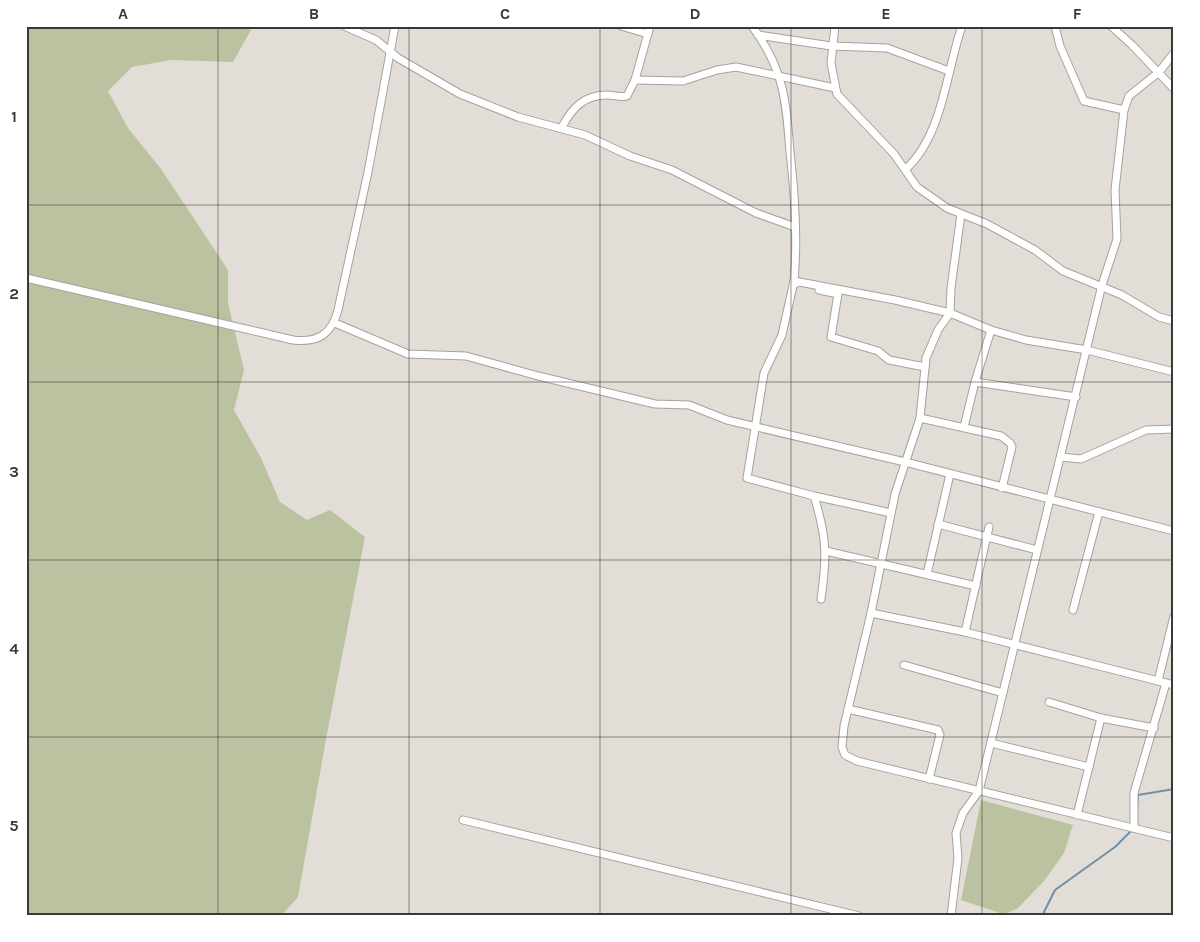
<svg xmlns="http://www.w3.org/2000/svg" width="1200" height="942" font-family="Karla,sans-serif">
	<rect width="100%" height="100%" fill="#e2ded7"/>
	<g fill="#bac2a0">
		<path d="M 26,26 L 246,26 L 251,30 L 233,62 L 171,60 L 132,67 L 108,91 L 128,128 L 161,169 L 228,270 L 228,303 L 244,370 L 234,410 L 261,458 L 280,502 L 307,520 L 330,510 L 365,537 L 326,739 L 298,897 L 281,916 L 26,916 Z"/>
		<path d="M 981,800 L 1073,825 L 1064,853 L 1044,881 L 1017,909 L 1003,914 L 961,900 Z"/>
	</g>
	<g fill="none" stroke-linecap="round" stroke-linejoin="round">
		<g stroke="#738ea8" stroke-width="2">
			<path d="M 1136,823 L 1138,795 L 1174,789"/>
			<path d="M 1042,916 L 1055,890 L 1115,847 L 1131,831"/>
		</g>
		<defs>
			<g id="minor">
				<path d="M 344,26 L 376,40 L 398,58 L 460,94 L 518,117 L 585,135 L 630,156 L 672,170 L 756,213 L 795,227"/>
				<path d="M 621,26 L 648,34"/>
				<path d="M 752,26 C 784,69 786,101 790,152 C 795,195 798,238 794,281 L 895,300 L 950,313 L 991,330 L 1026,340 L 1087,350 L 1174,372"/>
				<path d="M 835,26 L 831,63 L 837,94 L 894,154 L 917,187 L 947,208 L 987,224 L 1035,250 L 1063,271 L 1122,295 L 1159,317 L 1174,321"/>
				<path d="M 1055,26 L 1060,46 L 1084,101 L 1124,110"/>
				<path d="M 1111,26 L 1132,45 L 1174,89"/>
				<path d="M 758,35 L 831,46 L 887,48 L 949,71"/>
				<path d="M 635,80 L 683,81 L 717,70 L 736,67 L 835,88"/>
				<path d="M 562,127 C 572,108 584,95 607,95 C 614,95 621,98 627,96 L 635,80 L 650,26"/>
				<path d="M 906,169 C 943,135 946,72 962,26"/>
				<path d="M 961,214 L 951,288 L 950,313 L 938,330 L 926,358 L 920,418 L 895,494 L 871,613 L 844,726 L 842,747 L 845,755 L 857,761 L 1174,838"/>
				<path d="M 26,278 L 293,340 C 318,343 332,334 338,310 L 368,172 L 395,26"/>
				<path d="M 797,283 L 794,281 L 782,335 L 764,373 L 747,478 L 814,496 C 827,538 827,557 821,599"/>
				<path d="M 819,290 L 838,294 L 831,337 L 878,351 L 889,360 L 925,367"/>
				<path d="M 335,323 L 408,354 L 466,356 L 538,376 L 655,404 L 689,405 L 727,420 L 905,462 L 1174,531"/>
				<path d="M 975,382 L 991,330"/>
				<path d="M 920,418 L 1001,436 L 1010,443 L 1012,447 L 1002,488"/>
				<path d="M 964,427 L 975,382 L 1076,397"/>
				<path d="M 1061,457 L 1081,459 L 1146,430 L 1174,429"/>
				<path d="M 814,496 L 891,513"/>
				<path d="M 938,524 L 1037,550"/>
				<path d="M 826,551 L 976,586"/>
				<path d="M 927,574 L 950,474"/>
				<path d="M 1073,610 L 1099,512"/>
				<path d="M 871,613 L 965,632 L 1174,685"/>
				<path d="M 965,632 L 989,527"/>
				<path d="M 904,665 L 1003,693"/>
				<path d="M 1158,681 L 1174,616"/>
				<path d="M 1049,702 L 1101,718 L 1154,728"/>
				<path d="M 848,709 L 938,730 L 940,735 L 929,779"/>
				<path d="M 991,743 L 1089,767"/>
				<path d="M 1077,815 L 1101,718"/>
				<path d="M 463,820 L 859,916"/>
				<path d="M 1134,828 L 1134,793 L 1166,683"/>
				<path d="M 951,916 L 958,858 L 956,833 L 963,813 L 979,791 L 1102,285 L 1117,239 L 1115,190 L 1124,110 L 1129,96 L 1159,72 L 1174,53"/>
			</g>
		</defs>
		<use href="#minor" stroke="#a6a29b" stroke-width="9"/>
		<use href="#minor" stroke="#fff" stroke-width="7"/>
	</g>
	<path fill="none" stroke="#3a3936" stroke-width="1" stroke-opacity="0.55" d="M 218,26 L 218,916M 409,26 L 409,916M 600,26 L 600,916M 791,26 L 791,916M 982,26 L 982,916M 26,205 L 1174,205M 26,382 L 1174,382M 26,560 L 1174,560M 26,737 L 1174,737"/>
	<rect width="1200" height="942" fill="none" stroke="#ffffff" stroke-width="55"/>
	<rect x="28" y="28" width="1144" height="886" fill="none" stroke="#3a3936" stroke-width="2"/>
	<g font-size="16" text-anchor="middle" font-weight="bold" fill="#3a3936">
		<text x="123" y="19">A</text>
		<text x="314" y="19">B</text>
		<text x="505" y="19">C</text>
		<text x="695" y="19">D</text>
		<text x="886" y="19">E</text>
		<text x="1077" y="19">F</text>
		<text x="14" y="122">1</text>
		<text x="14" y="299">2</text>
		<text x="14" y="477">3</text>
		<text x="14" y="654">4</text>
		<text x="14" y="831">5</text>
	</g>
</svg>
